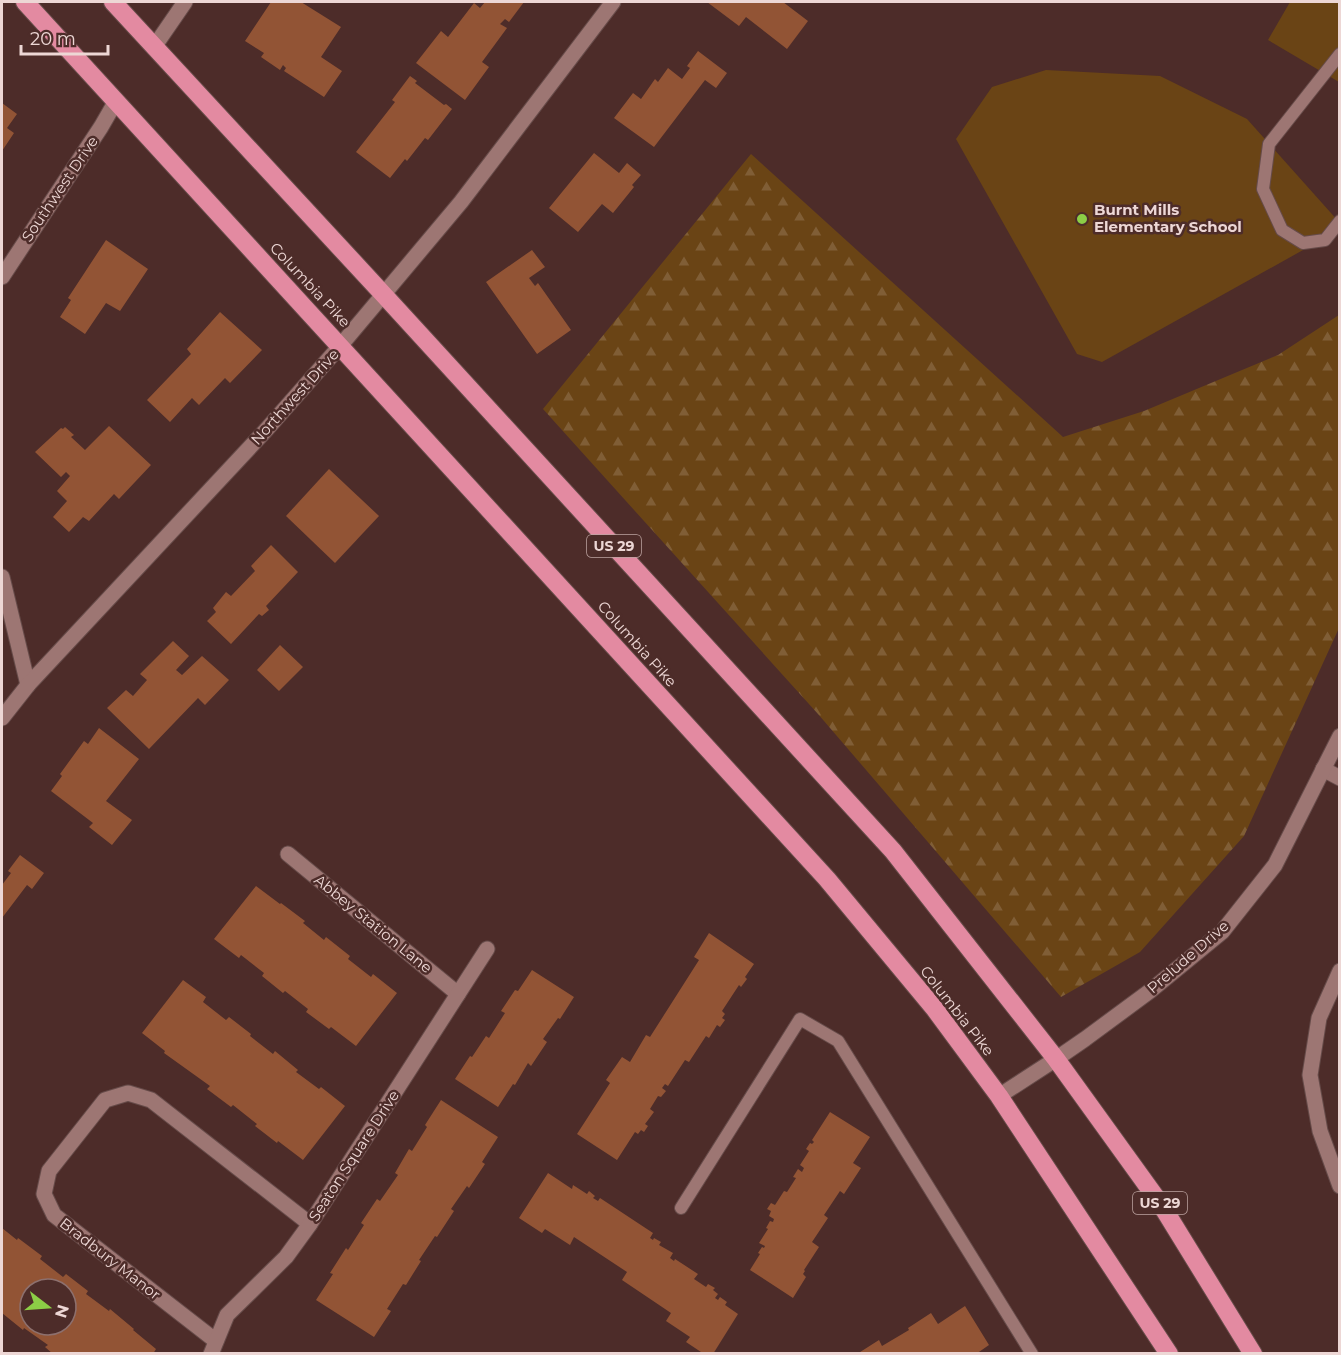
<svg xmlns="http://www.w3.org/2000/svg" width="1341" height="1355" font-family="Montserrat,sans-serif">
	<defs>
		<pattern id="forest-firs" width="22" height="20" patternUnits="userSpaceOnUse" patternTransform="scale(1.5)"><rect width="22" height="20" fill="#6a4415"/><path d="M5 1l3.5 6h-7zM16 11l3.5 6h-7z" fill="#805e36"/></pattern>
	</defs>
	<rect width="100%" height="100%" fill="#4d2c29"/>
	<path fill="url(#forest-firs)" d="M 751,154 L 1063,437 L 1144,411 L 1278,355 L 1339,315 L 1339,628 L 1244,836 L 1140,952 L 1061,997 L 818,714 L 543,409 Z"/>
	<g fill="#6a4415">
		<path d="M 1290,2 L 1339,2 L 1339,82 L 1268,40 Z"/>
		<path d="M 1046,70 L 1160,76 L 1247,119 L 1339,222 L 1339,230 L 1102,362 L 1077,354 L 956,139 L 992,87 Z"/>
	</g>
	<g fill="#925435" fill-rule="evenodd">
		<path d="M 271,2 L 301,2 L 341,27 L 321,57 L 342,71 L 324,97 L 284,71 L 286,68 L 283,65 L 280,70 L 261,57 L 264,53 L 245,41 Z"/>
		<path d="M 485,2 L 524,2 L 509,22 L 505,19 L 500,24 L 507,28 L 482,62 L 489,67 L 465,100 L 416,63 L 441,31 L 448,37 L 474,3 L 480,8 Z"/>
		<path d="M 707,2 L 783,2 L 808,21 L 787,49 L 746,17 L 739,26 Z"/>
		<path d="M 698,51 L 727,73 L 716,88 L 705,80 L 654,147 L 614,118 L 633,93 L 641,99 L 655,79 L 658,82 L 668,68 L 682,79 L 690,68 L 687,66 Z"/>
		<path d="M 410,76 L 417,81 L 415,83 L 444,105 L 446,104 L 452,109 L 428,140 L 425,138 L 407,161 L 405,159 L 390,178 L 356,152 L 395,102 L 392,100 Z"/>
		<path d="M 2,103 L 17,114 L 7,128 L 14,133 L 2,151 Z"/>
		<path d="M 594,153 L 619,173 L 627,163 L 641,175 L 632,185 L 634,187 L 613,213 L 602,204 L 578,232 L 549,208 Z"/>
		<path d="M 106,240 L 148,269 L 120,311 L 106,303 L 85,334 L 60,317 L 71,300 L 68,298 Z"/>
		<path d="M 532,250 L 545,267 L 529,278 L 535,286 L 538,283 L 571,330 L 537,354 L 486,282 Z"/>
		<path d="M 220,312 L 262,350 L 230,383 L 225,378 L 199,405 L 192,398 L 170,422 L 147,400 L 191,354 L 187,349 Z"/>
		<path d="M 109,426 L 151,465 L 119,499 L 114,494 L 89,521 L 83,517 L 69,532 L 53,517 L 67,501 L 57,491 L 70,476 L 66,472 L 61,477 L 35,452 L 61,428 L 63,429 L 65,427 L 74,435 L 71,437 L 85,450 Z"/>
		<path d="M 329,469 L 379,516 L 335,563 L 286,516 Z"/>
		<path d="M 271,545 L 298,572 L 266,606 L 269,610 L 262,616 L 259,614 L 231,644 L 207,621 L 216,612 L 213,608 L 226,592 L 231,596 L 255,571 L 251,566 Z"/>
		<path d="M 173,641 L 189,656 L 176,670 L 182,675 L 202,656 L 229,680 L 205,705 L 198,698 L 149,749 L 107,708 L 126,690 L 133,696 L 147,680 L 140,674 Z"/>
		<path d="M 280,645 L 303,667 L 279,691 L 257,670 Z"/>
		<path d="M 99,728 L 139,759 L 106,801 L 132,820 L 112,845 L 89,827 L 93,823 L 51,791 L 62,776 L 60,774 L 84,741 L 88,744 Z"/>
		<path d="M 20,855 L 44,873 L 32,889 L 27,885 L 2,918 L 2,885 L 11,873 L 8,871 Z"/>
		<path d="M 256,886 L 280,904 L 281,903 L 305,921 L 303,923 L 324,940 L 326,937 L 350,956 L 348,959 L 371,977 L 373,974 L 397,993 L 356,1046 L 331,1027 L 329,1029 L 306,1012 L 308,1009 L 285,991 L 283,993 L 262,976 L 264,973 L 241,955 L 239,958 L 214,939 Z"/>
		<path d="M 709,933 L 754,964 L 745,977 L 747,979 L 741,987 L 739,985 L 722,1011 L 725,1014 L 722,1018 L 725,1020 L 720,1027 L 717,1025 L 709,1038 L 706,1036 L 689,1062 L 685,1060 L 668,1086 L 665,1084 L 662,1088 L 666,1091 L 661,1097 L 658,1096 L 650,1109 L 654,1112 L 645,1124 L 648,1126 L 644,1132 L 641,1130 L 638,1134 L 635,1132 L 617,1160 L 577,1134 L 610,1083 L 606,1080 L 622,1057 L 630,1062 L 646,1035 L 650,1037 L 699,960 L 694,957 Z"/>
		<path d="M 532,970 L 574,997 L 560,1019 L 558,1018 L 543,1039 L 547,1042 L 531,1066 L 528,1063 L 515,1085 L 513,1084 L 498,1107 L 455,1079 L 470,1056 L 472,1057 L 486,1036 L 489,1038 L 505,1013 L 501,1011 L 515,990 L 518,991 Z"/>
		<path d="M 183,980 L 206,997 L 203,1002 L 226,1020 L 229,1017 L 251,1034 L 250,1036 L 273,1054 L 275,1051 L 298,1070 L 296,1072 L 319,1089 L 321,1087 L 345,1106 L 303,1160 L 278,1141 L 277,1143 L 255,1126 L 257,1124 L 233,1105 L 231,1107 L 207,1089 L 210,1086 L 164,1053 L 165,1051 L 142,1033 Z"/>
		<path d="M 441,1100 L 498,1137 L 482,1162 L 485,1164 L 469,1188 L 467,1186 L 451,1209 L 454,1211 L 437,1237 L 435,1236 L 419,1260 L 421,1261 L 406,1285 L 403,1284 L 387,1309 L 391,1311 L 374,1337 L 316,1300 L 333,1274 L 330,1273 L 346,1248 L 348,1250 L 364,1225 L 361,1223 L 377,1199 L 380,1201 L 398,1175 L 395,1173 L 409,1149 L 412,1151 L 427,1127 L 425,1125 Z"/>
		<path d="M 830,1112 L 870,1137 L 853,1163 L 861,1168 L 844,1194 L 840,1191 L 824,1215 L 828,1218 L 812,1242 L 819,1247 L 804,1270 L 805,1271 L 803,1274 L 806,1277 L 793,1298 L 750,1270 L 760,1254 L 758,1253 L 762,1247 L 764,1248 L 765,1246 L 759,1243 L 768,1229 L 766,1228 L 770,1221 L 773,1222 L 774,1219 L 769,1216 L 771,1211 L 767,1209 L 771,1203 L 775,1205 L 784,1191 L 787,1192 L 796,1178 L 793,1177 L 798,1169 L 802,1172 L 804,1168 L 800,1165 L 809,1151 L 806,1149 L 810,1143 L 812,1144 L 814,1142 L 812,1140 Z"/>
		<path d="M 548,1173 L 572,1189 L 573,1185 L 587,1194 L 589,1191 L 595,1196 L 593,1198 L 598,1201 L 600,1198 L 653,1233 L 650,1238 L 653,1240 L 654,1238 L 661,1242 L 659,1245 L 673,1253 L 670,1258 L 674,1261 L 675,1259 L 698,1274 L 694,1279 L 706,1287 L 708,1284 L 715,1288 L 713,1290 L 718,1294 L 715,1298 L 718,1300 L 720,1297 L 727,1302 L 725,1305 L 738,1314 L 713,1354 L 704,1354 L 686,1342 L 690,1337 L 666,1321 L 671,1313 L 622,1280 L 627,1272 L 574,1237 L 570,1245 L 545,1229 L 542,1233 L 519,1218 Z"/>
		<path d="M 2,1228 L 17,1240 L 18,1238 L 42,1256 L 40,1259 L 63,1277 L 66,1274 L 88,1291 L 86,1294 L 109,1311 L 110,1309 L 134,1329 L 133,1330 L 156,1349 L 153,1354 L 53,1354 L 45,1347 L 48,1345 L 24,1328 L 23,1330 L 2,1313 ZM 30,1289 L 66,1289 L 66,1325 L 30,1325 Z"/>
		<path d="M 965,1306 L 989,1345 L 976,1354 L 857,1354 L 879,1340 L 882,1346 L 909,1330 L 908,1328 L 931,1313 L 938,1324 Z"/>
	</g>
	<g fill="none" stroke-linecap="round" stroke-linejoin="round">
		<defs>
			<g id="lane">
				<path d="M 1340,54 L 1269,144 L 1263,189 L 1282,230 L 1303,243 L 1325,240 L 1340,221"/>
				<path d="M 681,1208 L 800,1019 L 838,1041 L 1032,1354"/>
			</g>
			<g id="street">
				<path d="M 154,47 L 185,2"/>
				<path d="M 2,277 L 101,127 L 116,101"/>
				<path d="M 2,577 L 28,685"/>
				<path d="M 2,718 L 28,685 L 266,430 L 341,345 L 461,202 L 613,2"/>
				<path d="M 1323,769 L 1340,778"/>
				<path d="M 288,854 L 458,994"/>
				<path d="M 1340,971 L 1319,1018 L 1310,1075 L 1320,1131 L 1340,1186"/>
				<path d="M 999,1096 L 1056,1059 L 1085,1039 L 1150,991 L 1222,932 L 1275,865 L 1340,736"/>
				<path d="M 216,1341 L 54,1215 L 44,1194 L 49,1171 L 105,1100 L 128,1093 L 151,1100 L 310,1224"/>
				<path d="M 211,1354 L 227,1315 L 286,1257 L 310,1224 L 487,949"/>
			</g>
			<g id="highway">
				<path d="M 25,2 L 827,879 L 934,1008 L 999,1096 L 1169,1354"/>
				<path d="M 113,2 L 383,294 L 893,851 L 1056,1059 L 1162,1206 L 1253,1354"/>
			</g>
		</defs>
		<use href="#lane" stroke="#664b49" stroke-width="14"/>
		<use href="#street" stroke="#664b49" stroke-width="17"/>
		<use href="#highway" stroke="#664b49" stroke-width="20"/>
		<use href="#lane" stroke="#9d7673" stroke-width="12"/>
		<use href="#street" stroke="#9d7673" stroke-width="15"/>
		<use href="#highway" stroke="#e38aa1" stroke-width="18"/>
	</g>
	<circle fill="#8cce46" stroke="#4d2c29" stroke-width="2" cx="1082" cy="219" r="6"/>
	<g text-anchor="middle" stroke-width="5" stroke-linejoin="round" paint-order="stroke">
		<g fill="#4d2c29" stroke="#bda4a1" stroke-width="1.5">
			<rect x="587" y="535" width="54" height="22" rx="4.5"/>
			<rect x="1133" y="1192" width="54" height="22" rx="4.5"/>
		</g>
		<g font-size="14" font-weight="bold" fill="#edd7d5">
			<text x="614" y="551">US 29</text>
			<text x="1160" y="1208">US 29</text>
		</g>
		<g font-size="15" fill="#edd7d5" stroke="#4d2c29">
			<text transform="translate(60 189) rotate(-56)" y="5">Southwest Drive</text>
			<text transform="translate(310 285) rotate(47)" y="5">Columbia Pike</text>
			<text transform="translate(295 397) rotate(-48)" y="5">Northwest Drive</text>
			<text transform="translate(637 644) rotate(48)" y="5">Columbia Pike</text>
			<text transform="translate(373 924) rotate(39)" y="5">Abbey Station Lane</text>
			<text transform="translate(1188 957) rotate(-41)" y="5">Prelude Drive</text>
			<text transform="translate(957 1011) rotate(52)" y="5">Columbia Pike</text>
			<text transform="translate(354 1156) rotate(-57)" y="5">Seaton Square Drive</text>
			<text transform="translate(110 1259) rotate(38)" y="5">Bradbury Manor</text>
		</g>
		<g font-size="15" font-weight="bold" fill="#edd7d5" stroke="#4d2c29" text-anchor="start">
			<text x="1094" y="215">Burnt Mills<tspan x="1094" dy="17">Elementary School</tspan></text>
		</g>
	</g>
	<rect width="1341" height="1355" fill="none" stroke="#edd7d5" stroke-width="6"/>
	<g transform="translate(48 1307) rotate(107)"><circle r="28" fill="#4d2c29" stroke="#8d706e" stroke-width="1.5"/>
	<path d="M0-4.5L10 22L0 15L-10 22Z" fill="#8cce46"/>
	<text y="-9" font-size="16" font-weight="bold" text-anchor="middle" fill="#edd7d5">N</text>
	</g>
	<path d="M21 45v9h87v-9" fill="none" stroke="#edd7d5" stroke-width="3"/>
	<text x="30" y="45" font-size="18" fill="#edd7d5" stroke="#4d2c29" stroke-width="4.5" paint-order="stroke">20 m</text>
</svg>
